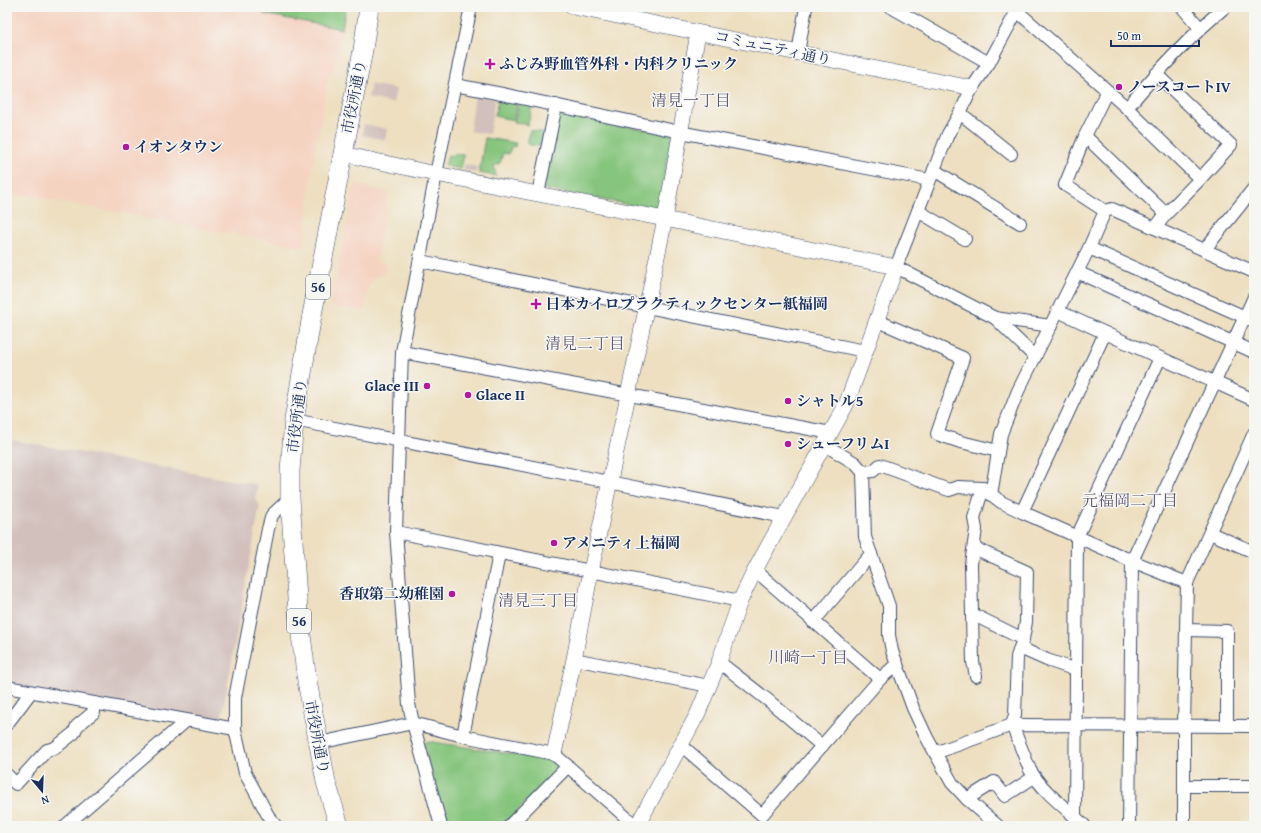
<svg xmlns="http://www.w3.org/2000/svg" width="1261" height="833" font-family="'Gentium Book Plus','Noto Serif JP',serif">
	<rect width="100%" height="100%" fill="#f6f6f2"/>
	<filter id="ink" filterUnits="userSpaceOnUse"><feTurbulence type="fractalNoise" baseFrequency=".025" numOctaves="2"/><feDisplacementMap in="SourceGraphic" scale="8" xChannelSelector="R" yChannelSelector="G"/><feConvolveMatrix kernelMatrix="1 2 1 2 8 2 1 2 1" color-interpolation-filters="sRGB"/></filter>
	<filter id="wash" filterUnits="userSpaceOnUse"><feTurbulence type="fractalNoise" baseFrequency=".012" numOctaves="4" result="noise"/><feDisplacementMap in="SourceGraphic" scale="16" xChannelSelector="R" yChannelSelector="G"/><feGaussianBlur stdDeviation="0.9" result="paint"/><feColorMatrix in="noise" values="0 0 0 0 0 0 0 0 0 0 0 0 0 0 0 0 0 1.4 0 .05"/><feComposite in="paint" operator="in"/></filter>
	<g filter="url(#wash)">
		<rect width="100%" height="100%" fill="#eddfbf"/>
		<g fill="#f5d3c1">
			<path d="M 7,7 L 346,7 L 335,66 L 328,77 L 309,188 L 307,228 L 303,247 L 7,192 Z"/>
			<path d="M 355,184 L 389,192 L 376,261 L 386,264 L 385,273 L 371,280 L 364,311 L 330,306 Z"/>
		</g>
		<g fill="#d1c0bc">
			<path d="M 371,84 L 396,89 L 393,103 L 368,98 Z"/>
			<path d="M 475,95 L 495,99 L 489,134 L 470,131 Z"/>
			<path d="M 364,124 L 387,129 L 385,140 L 362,135 Z"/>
			<path d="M 465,164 L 477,167 L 476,173 L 463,170 Z"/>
			<path d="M 7,439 L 258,485 L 255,499 L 260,505 L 221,720 L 216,723 L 7,684 Z"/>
		</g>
		<g fill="#86c57d" stroke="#507a6e">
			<path d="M 264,7 L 346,7 L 342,29 L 263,14 Z"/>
			<path d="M 498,99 L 517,103 L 513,120 L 495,116 Z"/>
			<path d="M 519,103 L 532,106 L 528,125 L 514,122 Z"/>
			<path d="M 558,114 L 672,134 L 658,210 L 544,189 Z"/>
			<path d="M 530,130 L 545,133 L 543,147 L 527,144 Z"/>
			<path d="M 485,138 L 516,143 L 515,147 L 512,146 L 508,154 L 503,153 L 500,163 L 494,166 L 496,176 L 479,173 Z"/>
			<path d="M 453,154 L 464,155 L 461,169 L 445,166 L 448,155 L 452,156 Z"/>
			<path d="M 427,741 L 550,760 L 558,768 L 503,826 L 446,826 L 423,744 Z"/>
		</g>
	</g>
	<g filter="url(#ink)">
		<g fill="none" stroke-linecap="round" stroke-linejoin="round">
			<defs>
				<g id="minor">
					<path d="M 891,7 L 989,63"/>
					<path d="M 1019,7 L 989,63 L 972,88 L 960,113 L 948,134 L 896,267 L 995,318 L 1035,357"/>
					<path d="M 1182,7 L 1200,28"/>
					<path d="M 1017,11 L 1127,108 L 1200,179 L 1166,214 L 1155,228"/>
					<path d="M 798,53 L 806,7"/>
					<path d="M 1156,74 L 1231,145 L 1200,179"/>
					<path d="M 455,85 L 502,94 L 680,132 L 929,180"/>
					<path d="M 1107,91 L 1085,136 L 1065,185 L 1105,211 L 1112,209 L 1254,272"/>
					<path d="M 1127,108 C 1157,72 1189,37 1225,7"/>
					<path d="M 960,113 L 1011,154"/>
					<path d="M 1085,136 L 1166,214"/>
					<path d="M 934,170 L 1020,223"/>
					<path d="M 538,194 L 556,105"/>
					<path d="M 918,211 L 965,239"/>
					<path d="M 1089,248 L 1254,321"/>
					<path d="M 1205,249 L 1254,188"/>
					<path d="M 420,261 L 865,351"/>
					<path d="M 1077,272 L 1254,352"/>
					<path d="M 1058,311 L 1105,333 L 1254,400"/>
					<path d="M 995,318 L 1051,326"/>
					<path d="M 876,320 L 963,358 L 937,434 L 961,442 L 998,451"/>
					<path d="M 402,352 L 831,433"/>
					<path d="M 294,420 L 609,482 L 784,517"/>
					<path d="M 825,445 L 855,463 L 863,472 L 865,537 L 889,606 L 889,635 L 892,651 L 913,708 L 927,738 L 952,783 L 967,799 L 998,826"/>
					<path d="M 863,472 L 873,471 L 880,465 L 949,490 L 958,487 L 983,488 L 1001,502 L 1022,512 L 1132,561 L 1187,583"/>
					<path d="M 991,495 L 1001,434 L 1018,391 L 1089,248 L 1105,211"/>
					<path d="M 1022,512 L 1105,333"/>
					<path d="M 396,532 L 740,601"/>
					<path d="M 1210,533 L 1254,552"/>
					<path d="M 974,548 L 1027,572 L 1026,622 L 1023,639"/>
					<path d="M 755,570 L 880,679"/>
					<path d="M 972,614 L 1023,639 L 1020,648 L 1047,660 L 1076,670"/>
					<path d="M 813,622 L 871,554"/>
					<path d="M 1186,630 L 1227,631 L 1227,725"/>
					<path d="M 1020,648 L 1017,657 L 1015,715 L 1012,725 L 1030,770 C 1044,793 1066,808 1085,826"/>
					<path d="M 574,659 L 709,686"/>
					<path d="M 719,662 L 769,701 L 822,746"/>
					<path d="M 976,676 L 973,662 L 971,564 L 976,529 L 974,518 L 983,488"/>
					<path d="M 7,687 L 235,729"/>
					<path d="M 7,724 L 31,692"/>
					<path d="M 463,736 L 499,554"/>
					<path d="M 319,743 L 413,723 L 463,736 L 554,754 L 636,826"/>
					<path d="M 681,745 L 762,815 L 880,679 L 897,664"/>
					<path d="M 935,753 L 1012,725 L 1254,726"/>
					<path d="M 7,775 L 16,784 L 47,750 L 55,748 L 74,733 L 77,726 L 94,712 L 93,703"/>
					<path d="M 1185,786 L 1254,786"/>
					<path d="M 967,799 L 994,782 L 1005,796 L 1034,777"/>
					<path d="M 1075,817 L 1077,537 L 1160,358"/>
					<path d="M 65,826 L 186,721"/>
					<path d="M 276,826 L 270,819 L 245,773 L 235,729 L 235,698 L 268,529 L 272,515 L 290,498"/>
					<path d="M 441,826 L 413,723 L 409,704 L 396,532 L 402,352 L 436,174 L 471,7"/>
					<path d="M 509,826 L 568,766"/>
					<path d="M 1129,826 L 1132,561 L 1254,297"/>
					<path d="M 1184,826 L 1184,726 L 1187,583 L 1254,433"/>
				</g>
				<g id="tertiary">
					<path d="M 573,7 C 707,33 839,62 972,88"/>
					<path d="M 343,154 L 436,174 L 665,219 L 896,267 L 846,405 L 755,570 L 740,601 L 719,662 L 698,713 L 637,826"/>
					<path d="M 554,754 L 574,659 L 591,571 L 665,219 L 698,33"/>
				</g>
				<path id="primary" d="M 339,826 L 326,782 L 307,681 L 298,612 L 290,498 L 290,471 L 294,420 L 312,315 L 363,50 L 369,7"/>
			</defs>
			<use href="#minor" stroke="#3a496d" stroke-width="14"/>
			<use href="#tertiary" stroke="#3a496d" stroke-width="16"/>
			<use href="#primary" stroke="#3a496d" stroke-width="20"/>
			<use href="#minor" stroke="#fff" stroke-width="12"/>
			<use href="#tertiary" stroke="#fff" stroke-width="15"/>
			<use href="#primary" stroke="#fff" stroke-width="19"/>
		</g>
	</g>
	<g fill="#b5179e" stroke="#f6f6f2" stroke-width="1.5">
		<path d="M488 58h4v4h4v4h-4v4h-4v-4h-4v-4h4z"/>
		<circle cx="1119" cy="87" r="4"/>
		<circle cx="126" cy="147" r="4"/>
		<path d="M534 298h4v4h4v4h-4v4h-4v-4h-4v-4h4z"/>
		<circle cx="427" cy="386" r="4"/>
		<circle cx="468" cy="395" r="4"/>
		<circle cx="788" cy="401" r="4"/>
		<circle cx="788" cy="444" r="4"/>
		<circle cx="554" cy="543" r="4"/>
		<circle cx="452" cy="594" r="4"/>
	</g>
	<g text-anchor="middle" stroke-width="3" stroke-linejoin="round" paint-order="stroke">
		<g fill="#f6f6f2" stroke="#5d6b8a" stroke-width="1">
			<rect x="306" y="275" width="24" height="24" rx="3"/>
			<rect x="287" y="609" width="24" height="24" rx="3"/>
		</g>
		<g font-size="14" font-weight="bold" fill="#1b2f5e">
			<text x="318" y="292">56</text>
			<text x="299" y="626">56</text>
		</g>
		<g font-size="15" fill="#1b2f5e" stroke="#f6f6f2">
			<text transform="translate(773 48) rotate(12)" y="5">コミュニティ通り</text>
			<text transform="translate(354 97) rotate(-79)" y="5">市役所通り</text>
			<text transform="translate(297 416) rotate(-83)" y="5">市役所通り</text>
			<text transform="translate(317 737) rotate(79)" y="5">市役所通り</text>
		</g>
		<g font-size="15" font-weight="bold" fill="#1b2f5e" stroke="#f6f6f2" text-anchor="start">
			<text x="499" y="69">ふじみ野血管外科・内科クリニック</text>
			<text x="1127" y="92">ノースコートIV</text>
			<text x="134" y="152">イオンタウン</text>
			<text x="545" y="309">日本カイロプラクティックセンター紙福岡</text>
			<text x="419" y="391" text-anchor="end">Glace III</text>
			<text x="476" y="400">Glace II</text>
			<text x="796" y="406">シャトル5</text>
			<text x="796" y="449">シューフリムI</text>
			<text x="562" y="548">アメニティ上福岡</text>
			<text x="444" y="599" text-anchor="end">香取第二幼稚園</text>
		</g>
		<g font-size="16" fill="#605872" stroke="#f6f6f2">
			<text x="691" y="106">清見一丁目</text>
			<text x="585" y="349">清見二丁目</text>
			<text x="1130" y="506">元福岡二丁目</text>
			<text x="538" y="606">清見三丁目</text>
			<text x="808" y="663">川崎一丁目</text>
		</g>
	</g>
	<rect width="1261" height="833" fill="none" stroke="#f6f6f2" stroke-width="24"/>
	<g transform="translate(42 791) rotate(161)" stroke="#f6f6f2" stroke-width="3" paint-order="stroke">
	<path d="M0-3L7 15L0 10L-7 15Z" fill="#1b2f5e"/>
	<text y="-6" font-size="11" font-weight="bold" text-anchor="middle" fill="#1b2f5e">N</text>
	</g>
	<path d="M1111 40v6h88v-6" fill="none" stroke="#1b2f5e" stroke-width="2"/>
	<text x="1117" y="40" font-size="12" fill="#1b2f5e" stroke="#f6f6f2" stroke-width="3" paint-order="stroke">50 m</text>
</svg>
